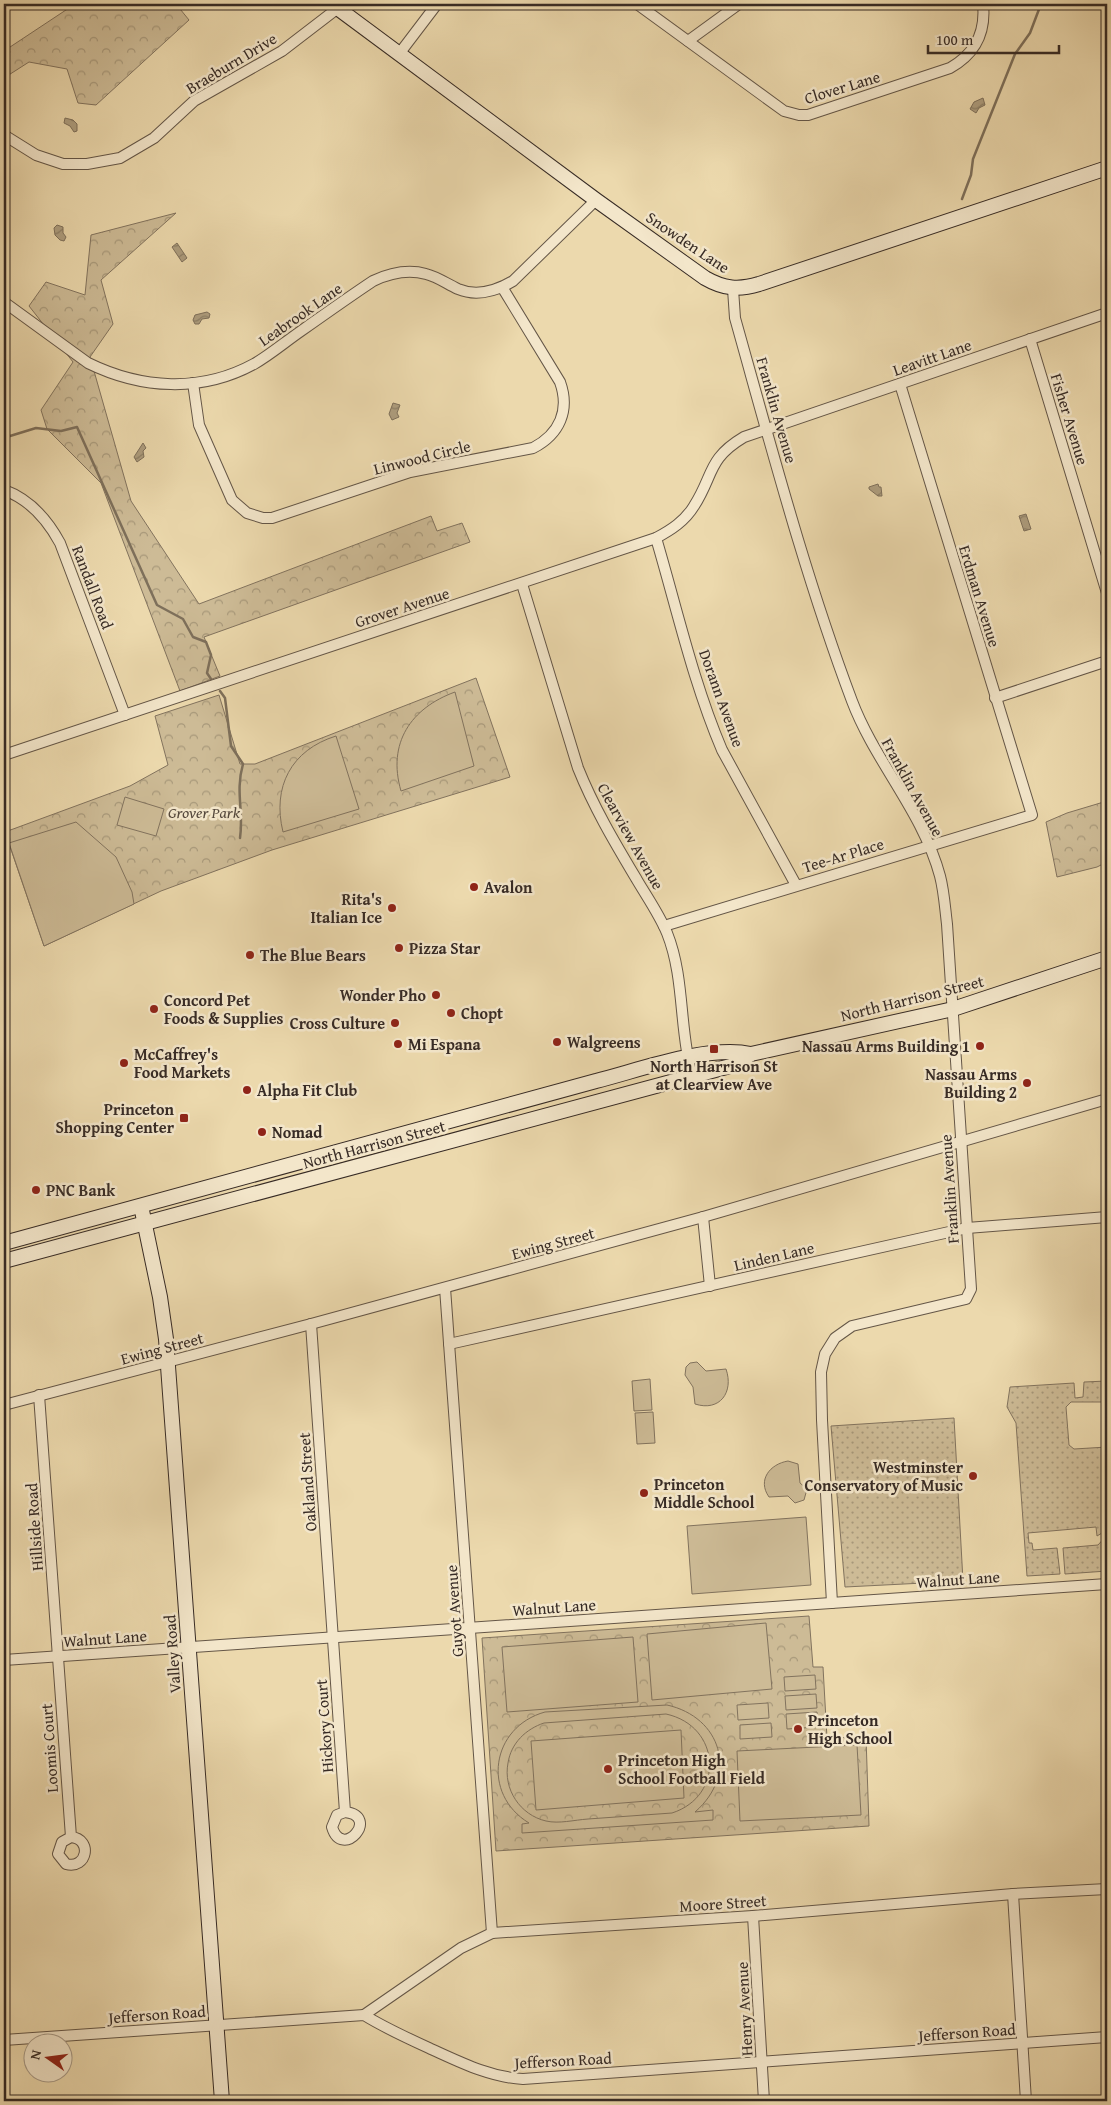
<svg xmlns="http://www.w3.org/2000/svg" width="1111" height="2105" font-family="'Gentium Book Plus',serif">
	<defs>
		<pattern id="grass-dots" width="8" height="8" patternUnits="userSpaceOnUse" patternTransform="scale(1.25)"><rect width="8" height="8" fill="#cdbb96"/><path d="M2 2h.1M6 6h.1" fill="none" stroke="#a7987a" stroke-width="1.8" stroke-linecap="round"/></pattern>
		<pattern id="forest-crowns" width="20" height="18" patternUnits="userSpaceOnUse" patternTransform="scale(1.25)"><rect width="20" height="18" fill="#cdbb96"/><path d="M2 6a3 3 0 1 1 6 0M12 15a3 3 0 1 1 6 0" fill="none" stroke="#a7987a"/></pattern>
		<pattern id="water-waves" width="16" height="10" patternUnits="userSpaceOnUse" patternTransform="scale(1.25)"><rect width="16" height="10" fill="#ae9e7f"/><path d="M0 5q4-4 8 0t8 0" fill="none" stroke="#8e8168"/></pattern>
	</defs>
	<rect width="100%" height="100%" fill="#ecd9ad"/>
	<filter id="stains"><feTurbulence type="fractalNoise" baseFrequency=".004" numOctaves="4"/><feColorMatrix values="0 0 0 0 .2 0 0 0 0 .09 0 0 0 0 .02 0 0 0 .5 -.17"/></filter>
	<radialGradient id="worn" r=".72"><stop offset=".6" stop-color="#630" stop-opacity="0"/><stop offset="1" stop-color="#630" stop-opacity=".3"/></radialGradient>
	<g fill="url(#grass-dots)" stroke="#82735e">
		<path d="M 1107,1381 L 1107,1402 L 1071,1402 L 1066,1407 L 1069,1445 L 1074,1449 L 1107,1447 L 1107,1530 L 1097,1536 L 1096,1527 L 1028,1533 L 1029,1543 L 1032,1543 L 1033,1550 L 1057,1548 L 1060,1574 L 1027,1576 L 1016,1423 L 1007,1407 L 1010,1387 L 1074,1383 L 1075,1398 L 1083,1397 L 1084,1382 Z"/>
		<path d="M 954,1418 L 963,1581 L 845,1587 L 831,1426 Z"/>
		<path d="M 1107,1535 L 1107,1571 L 1065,1574 L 1063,1548 L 1098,1545 Z"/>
	</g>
	<g fill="url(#forest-crowns)" stroke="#82735e">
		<path d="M 75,4 L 176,4 L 189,20 L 96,105 L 78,103 L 67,69 L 29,62 L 4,78 L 4,51 Z"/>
		<path d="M 176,213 L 101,280 L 113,324 L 90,357 L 131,501 L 199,604 L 431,516 L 437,531 L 462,523 L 470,542 L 204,637 L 220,676 L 180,691 L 101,483 L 47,429 L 41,410 L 73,362 L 29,306 L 46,282 L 85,295 L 91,235 Z"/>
		<path d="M 476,678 L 510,777 L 272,850 L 161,891 L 44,946 L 5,832 L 130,786 L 168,765 L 155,716 L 219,695 L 240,764 L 255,764 Z"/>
		<path d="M 1107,801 L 1107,862 L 1097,867 L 1057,877 L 1046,822 L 1067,813 Z"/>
		<path d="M 809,1616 L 813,1667 L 823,1667 L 827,1738 L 866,1737 L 869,1826 L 496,1851 L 482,1638 Z"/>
	</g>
	<g fill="#cdbb96" stroke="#82735e" fill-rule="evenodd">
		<path d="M 455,692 L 474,766 L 401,791 C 387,743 411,708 455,692 Z"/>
		<path d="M 336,736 L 359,809 L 283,832 C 272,787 291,750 336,736 Z"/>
		<path d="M 125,797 L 164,809 L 156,836 L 117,825 Z"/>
		<path d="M 76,822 L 116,857 L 132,892 L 134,904 L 44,946 L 9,843 Z"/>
		<path d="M 697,1362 L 706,1371 L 726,1369 C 734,1392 720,1412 695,1404 L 693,1387 L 685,1375 L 686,1367 L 690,1363 Z"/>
		<path d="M 650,1379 L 652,1410 L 634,1411 L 632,1381 Z"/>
		<path d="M 653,1412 L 655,1443 L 637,1444 L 635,1413 Z"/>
		<path d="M 788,1461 L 798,1464 L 800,1483 L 807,1489 L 804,1500 L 795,1503 L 788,1496 L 769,1497 C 757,1480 770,1464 788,1461 Z"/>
		<path d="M 806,1517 L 811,1585 L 692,1594 L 687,1526 Z"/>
		<path d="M 766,1623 L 772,1689 L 652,1700 L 647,1634 Z"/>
		<path d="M 633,1637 L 638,1702 L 507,1712 L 502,1647 Z"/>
		<path d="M 815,1675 L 816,1689 L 785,1691 L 784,1677 Z"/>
		<path d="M 816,1694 L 817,1708 L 786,1710 L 785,1696 Z"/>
		<path d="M 768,1703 L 769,1718 L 738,1720 L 737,1705 Z"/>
		<path d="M 667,1705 C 721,1717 739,1774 695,1812 L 713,1810 L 713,1820 L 522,1833 L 522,1824 L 529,1823 C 481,1794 491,1727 545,1712 ZM 666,1714 C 721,1726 725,1796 672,1813 C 644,1815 616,1817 588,1819 C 574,1820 559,1824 546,1821 C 520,1815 503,1789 508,1763 C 511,1743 526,1729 544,1723 Z"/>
		<path d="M 817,1712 L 818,1727 L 787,1729 L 786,1714 Z"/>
		<path d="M 771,1723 L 772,1737 L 740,1739 L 740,1725 Z"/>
		<path d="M 681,1730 L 684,1798 L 536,1810 L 531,1741 Z"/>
		<path d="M 857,1745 L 861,1815 L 740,1821 L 737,1751 Z"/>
	</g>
	<g fill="url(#water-waves)" stroke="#7e705b">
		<path d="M 983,98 L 985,105 L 979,108 L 976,113 L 970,109 L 974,102 Z"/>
		<path d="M 65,118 L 73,120 L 77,124 L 77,131 L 74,132 L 70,126 L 64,123 Z"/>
		<path d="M 57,225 L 63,227 L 63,233 L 66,237 L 64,241 L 60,240 L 55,235 L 54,228 Z"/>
		<path d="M 177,243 L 187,258 L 182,262 L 172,247 Z"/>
		<path d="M 207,312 L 210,314 L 209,318 L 202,319 L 199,324 L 195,324 L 193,320 L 195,315 Z"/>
		<path d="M 393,403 L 400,405 L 397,413 L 399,417 L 392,420 L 389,414 Z"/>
		<path d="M 143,443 L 146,448 L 143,451 L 144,457 L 137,462 L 134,457 Z"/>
		<path d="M 878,484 L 879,487 L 881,487 L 882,496 L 878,496 L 869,489 L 869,487 Z"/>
		<path d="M 1026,514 L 1031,529 L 1024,531 L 1019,516 Z"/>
	</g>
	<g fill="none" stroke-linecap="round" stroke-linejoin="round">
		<g stroke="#7e705b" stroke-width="2.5">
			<path d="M 962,199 L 971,175 L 973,159 L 1015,54 L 1030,33 L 1041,4"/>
			<path d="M 4,433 L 10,436 L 36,428 L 61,431 L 77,427 L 157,605 L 183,619 L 193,637 L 206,642 L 211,655 L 207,673 L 211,679"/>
			<path d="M 220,691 L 225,698 L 231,746 L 243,764 C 235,792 244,811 240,838"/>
		</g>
		<defs>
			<g id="street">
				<path d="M 637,4 L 784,111 L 799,115 L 808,115 L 950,68 C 975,54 986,33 983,4"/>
				<path d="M 688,41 L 739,4"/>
				<path d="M 399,54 L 437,4"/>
				<path d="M 4,135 L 36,155 L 63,164 L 87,164 L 120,158 L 154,138 L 194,101 L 282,51 L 338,8"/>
				<path d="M 733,289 L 735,318 C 771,446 805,576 852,701 C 875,762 923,812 940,876 C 944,891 945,908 947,924 L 971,1289 L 966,1299 L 852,1326 L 835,1338 L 825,1354 L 821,1372 L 822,1420 L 832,1603"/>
				<path d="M 4,302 L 88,363 C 141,389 201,393 254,364 C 270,355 285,342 301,331 C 325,314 349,297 373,281 C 390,273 408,269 426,274 C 438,277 447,284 458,289 C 477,297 496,291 513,281 L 596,200"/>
				<path d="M 1030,339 L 1107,593"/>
				<path d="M 193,383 L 199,425 L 232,500 L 247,513 L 263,518 L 272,518 L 410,472 L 533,448 C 560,434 570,410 560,382 L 502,287"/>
				<path d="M 4,490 C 29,499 47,519 60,543 L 125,715"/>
				<path d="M 656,538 C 677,609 693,682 722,750 L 796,885"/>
				<path d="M 522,584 L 578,768 C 594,808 615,843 637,880 C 647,897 659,914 667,933 C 685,978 679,1029 692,1076"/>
				<path d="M 995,698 L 1107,661"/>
				<path d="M 4,755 L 656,538 C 671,530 685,521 694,506 C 714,475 707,459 744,437 L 1107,313"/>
				<path d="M 664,926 L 1032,815 L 900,384"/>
				<path d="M 703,1217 L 710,1286"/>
				<path d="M 445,1288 L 492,1933"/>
				<path d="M 311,1324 L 345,1812 L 337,1815 L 332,1827 C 342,1861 381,1816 345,1812"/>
				<path d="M 449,1344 L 967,1228 L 1107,1217"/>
				<path d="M 39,1395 L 71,1837 L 62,1842 L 58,1854 L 66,1864 C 87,1870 93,1839 71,1837"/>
				<path d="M 4,1405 L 311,1324 L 703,1217 L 1107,1099"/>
				<path d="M 4,1660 L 1107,1584"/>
				<path d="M 1013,1894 L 1026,2101"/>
				<path d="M 753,1916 L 764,2101"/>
				<path d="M 364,2015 L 461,1948 L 492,1933 L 753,1916 L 1013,1894 L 1107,1889"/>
				<path d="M 4,2040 L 364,2015 C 385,2028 407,2038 429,2048 C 460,2062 489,2077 523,2079 L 1107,2037"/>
			</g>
			<g id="secondary">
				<path d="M 332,4 L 596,200 L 705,278 C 724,289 739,290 759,284 L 1107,168"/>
				<path d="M 141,1206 L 160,1297 L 166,1339 L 222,2101"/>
				<path d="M 4,1243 L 596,1081 C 640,1070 706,1045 751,1054"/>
				<path d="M 4,1261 L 734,1065 L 751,1054 L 953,1009 L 1107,958"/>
			</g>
		</defs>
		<use href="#street" stroke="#645647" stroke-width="12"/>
		<use href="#secondary" stroke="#372b25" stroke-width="16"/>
		<use href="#street" stroke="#f3e6ca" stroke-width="10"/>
		<use href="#secondary" stroke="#f3e6ca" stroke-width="14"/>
	</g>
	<g fill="#8f2418" stroke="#f3e6ca" stroke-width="2">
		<circle cx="474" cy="887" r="5"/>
		<circle cx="392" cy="908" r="5"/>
		<circle cx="399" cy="948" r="5"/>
		<circle cx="250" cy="955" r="5"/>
		<circle cx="436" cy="995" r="5"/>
		<circle cx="154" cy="1009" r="5"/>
		<circle cx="451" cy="1013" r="5"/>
		<circle cx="395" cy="1023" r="5"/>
		<circle cx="557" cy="1042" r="5"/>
		<circle cx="398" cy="1044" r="5"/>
		<circle cx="980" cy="1046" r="5"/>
		<rect x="709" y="1044" width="10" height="10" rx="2.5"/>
		<circle cx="124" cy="1063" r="5"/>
		<circle cx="1027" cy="1083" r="5"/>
		<circle cx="247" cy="1090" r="5"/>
		<rect x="179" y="1113" width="10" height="10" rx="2.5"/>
		<circle cx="262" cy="1132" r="5"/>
		<circle cx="36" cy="1190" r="5"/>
		<circle cx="973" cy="1476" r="5"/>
		<circle cx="644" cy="1493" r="5"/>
		<circle cx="798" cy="1729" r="5"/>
		<circle cx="608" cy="1769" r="5"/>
	</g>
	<g text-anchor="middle" stroke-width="5" stroke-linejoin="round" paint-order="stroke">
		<g font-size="16" fill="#372b25" stroke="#f3e6ca">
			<text transform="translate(231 63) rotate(-31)" y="6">Braeburn Drive</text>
			<text transform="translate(842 87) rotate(-17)" y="6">Clover Lane</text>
			<text transform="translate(688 242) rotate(34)" y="6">Snowden Lane</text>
			<text transform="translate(300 314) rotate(-35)" y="6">Leabrook Lane</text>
			<text transform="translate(932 357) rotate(-19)" y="6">Leavitt Lane</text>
			<text transform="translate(777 410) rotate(74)" y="6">Franklin Avenue</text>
			<text transform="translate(1070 419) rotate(73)" y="6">Fisher Avenue</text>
			<text transform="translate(422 457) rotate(-14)" y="6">Linwood Circle</text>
			<text transform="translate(93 587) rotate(69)" y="6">Randall Road</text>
			<text transform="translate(980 596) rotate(73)" y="6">Erdman Avenue</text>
			<text transform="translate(402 607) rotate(-18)" y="6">Grover Avenue</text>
			<text transform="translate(722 698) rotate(70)" y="6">Dorann Avenue</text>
			<text transform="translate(913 787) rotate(61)" y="6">Franklin Avenue</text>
			<text transform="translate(631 836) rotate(61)" y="6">Clearview Avenue</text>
			<text transform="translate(843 855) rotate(-17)" y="6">Tee-Ar Place</text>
			<text transform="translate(912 998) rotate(-14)" y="6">North Harrison Street</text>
			<text transform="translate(374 1144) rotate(-15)" y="6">North Harrison Street</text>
			<text transform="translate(949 1189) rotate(-94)" y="6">Franklin Avenue</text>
			<text transform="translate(553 1243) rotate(-15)" y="6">Ewing Street</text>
			<text transform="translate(774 1256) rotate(-13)" y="6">Linden Lane</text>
			<text transform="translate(162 1348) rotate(-15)" y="6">Ewing Street</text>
			<text transform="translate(307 1482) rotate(-94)" y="6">Oakland Street</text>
			<text transform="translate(34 1527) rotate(-94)" y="6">Hillside Road</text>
			<text transform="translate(958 1579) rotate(-4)" y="6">Walnut Lane</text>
			<text transform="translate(554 1607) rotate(-4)" y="6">Walnut Lane</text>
			<text transform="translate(454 1611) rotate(-94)" y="6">Guyot Avenue</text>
			<text transform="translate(105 1638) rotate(-4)" y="6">Walnut Lane</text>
			<text transform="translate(172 1654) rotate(-94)" y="6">Valley Road</text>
			<text transform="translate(324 1726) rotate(-94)" y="6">Hickory Court</text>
			<text transform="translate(49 1748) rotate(-94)" y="6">Loomis Court</text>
			<text transform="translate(723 1903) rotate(-4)" y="6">Moore Street</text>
			<text transform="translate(744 2009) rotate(-93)" y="6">Henry Avenue</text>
			<text transform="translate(157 2014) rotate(-4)" y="6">Jefferson Road</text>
			<text transform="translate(967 2032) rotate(-4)" y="6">Jefferson Road</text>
			<text transform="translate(563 2060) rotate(-3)" y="6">Jefferson Road</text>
		</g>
		<g font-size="16" font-style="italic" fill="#55483c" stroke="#f3e6ca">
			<text x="204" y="818">Grover Park</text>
		</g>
		<g font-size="16" font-weight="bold" fill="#372b25" stroke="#f3e6ca" text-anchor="start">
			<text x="484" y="893">Avalon</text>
			<text x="382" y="905" text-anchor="end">Rita's<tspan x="382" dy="18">Italian Ice</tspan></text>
			<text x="409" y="954">Pizza Star</text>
			<text x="260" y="961">The Blue Bears</text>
			<text x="426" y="1001" text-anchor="end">Wonder Pho</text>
			<text x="164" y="1006">Concord Pet<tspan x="164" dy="18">Foods &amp; Supplies</tspan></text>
			<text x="461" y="1019">Chopt</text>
			<text x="385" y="1029" text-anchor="end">Cross Culture</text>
			<text x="567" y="1048">Walgreens</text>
			<text x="408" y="1050">Mi Espana</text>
			<text x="970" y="1052" text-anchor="end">Nassau Arms Building 1</text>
			<text x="134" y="1060">McCaffrey's<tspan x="134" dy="18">Food Markets</tspan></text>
			<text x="714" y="1072" text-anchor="middle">North Harrison St<tspan x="714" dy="18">at Clearview Ave</tspan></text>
			<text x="1017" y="1080" text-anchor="end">Nassau Arms<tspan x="1017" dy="18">Building 2</tspan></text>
			<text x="257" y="1096">Alpha Fit Club</text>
			<text x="174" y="1115" text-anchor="end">Princeton<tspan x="174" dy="18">Shopping Center</tspan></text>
			<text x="272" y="1138">Nomad</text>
			<text x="46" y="1196">PNC Bank</text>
			<text x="963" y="1473" text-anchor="end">Westminster<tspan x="963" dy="18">Conservatory of Music</tspan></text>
			<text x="654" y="1490">Princeton<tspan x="654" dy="18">Middle School</tspan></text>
			<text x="808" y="1726">Princeton<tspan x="808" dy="18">High School</tspan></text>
			<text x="618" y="1766">Princeton High<tspan x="618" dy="18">School Football Field</tspan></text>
		</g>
	</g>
	<rect width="1111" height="2105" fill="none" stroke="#ecd9ad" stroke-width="20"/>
	<rect x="5" y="5" width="1101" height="2095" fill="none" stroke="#372b25" stroke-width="2.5"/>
	<rect x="10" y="10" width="1091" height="2085" fill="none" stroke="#372b25"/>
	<g transform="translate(48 2058) rotate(284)"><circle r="24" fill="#f3e6ca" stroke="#a89b88"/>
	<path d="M0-4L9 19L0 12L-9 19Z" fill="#8f2418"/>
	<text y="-8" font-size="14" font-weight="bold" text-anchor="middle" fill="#372b25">N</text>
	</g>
	<path d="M928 45v8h131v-8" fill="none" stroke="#372b25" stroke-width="2.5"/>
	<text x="936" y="45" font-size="15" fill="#372b25" stroke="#f3e6ca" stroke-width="4" paint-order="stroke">100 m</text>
	<rect width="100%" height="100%" filter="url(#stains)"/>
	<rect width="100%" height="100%" fill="url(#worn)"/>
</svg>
